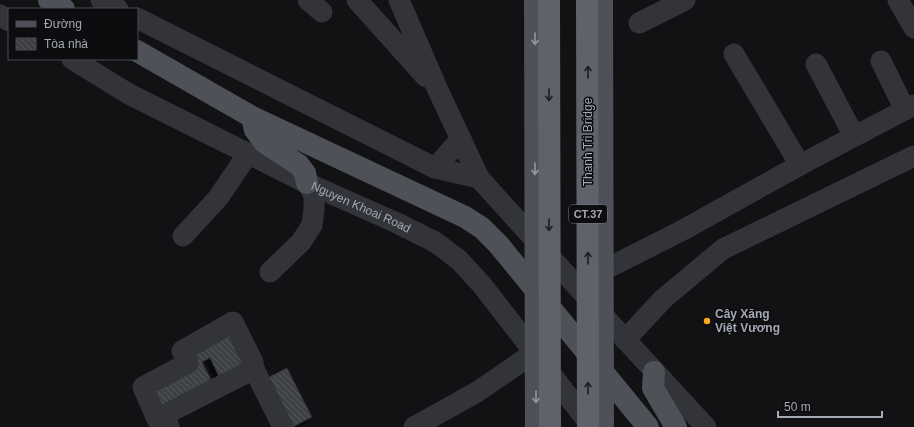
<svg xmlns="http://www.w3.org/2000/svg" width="914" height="427" font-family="Arial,sans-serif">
	<defs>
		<pattern id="building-back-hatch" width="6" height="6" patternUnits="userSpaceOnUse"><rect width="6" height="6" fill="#3e3f44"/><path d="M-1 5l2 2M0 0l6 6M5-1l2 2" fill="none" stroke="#57585d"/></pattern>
		<filter id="shadow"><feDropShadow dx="-3.5" dy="3.5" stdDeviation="1" flood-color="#0009"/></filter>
	</defs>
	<rect width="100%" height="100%" fill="#121214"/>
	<g fill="url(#building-back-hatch)" stroke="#2c2c30" filter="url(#shadow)">
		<path d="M 233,329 L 252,366 L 221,381 L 210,358 L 202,362 L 214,385 L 157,413 L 145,389 L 198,362 L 192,350 Z"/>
		<path d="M 287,368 L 312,417 L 293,427 L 265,379 Z"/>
	</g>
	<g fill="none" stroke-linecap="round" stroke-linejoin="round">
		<g stroke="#333439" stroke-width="21">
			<path d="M 101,0 L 118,9"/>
			<path d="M 308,0 L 322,12"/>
			<path d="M 357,0 L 426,77"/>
			<path d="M 399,0 L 437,88 L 479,178 L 611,324 L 706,427"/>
			<path d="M 898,0 L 914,28"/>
			<path d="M 0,15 L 9,21"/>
			<path d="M 137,18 L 435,168 L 479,178"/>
			<path d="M 639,23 L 685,0"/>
			<path d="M 734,54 L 800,165"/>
			<path id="s1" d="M 72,59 L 129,94 L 307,183 L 397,223 L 435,242 L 459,260 L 482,285 L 592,427"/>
			<path d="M 881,61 L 905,110"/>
			<path d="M 816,64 L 854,136"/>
			<path d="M 435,168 L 461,139"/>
			<path d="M 183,236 L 218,198 L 248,154"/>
			<path d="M 610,267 L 683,230 L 800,165 L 914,105"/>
			<path d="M 270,272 L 301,242 L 312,225 L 314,210 L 314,195 L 307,183"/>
			<path d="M 625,340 L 663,299 L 723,249 L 914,156"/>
			<path d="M 164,415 L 157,419 L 143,387 L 188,363 L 182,351 L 233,322 L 253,362 L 254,369"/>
			<path d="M 169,427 L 164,415 L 254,369 L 283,427"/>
			<path d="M 414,427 L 477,392 L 531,355 L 533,351"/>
		</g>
		<g stroke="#4f5158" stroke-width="22">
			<path d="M 49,0 L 64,9"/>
			<path d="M 137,51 L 252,117 L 465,217 L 482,228 L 498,244 L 648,427"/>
			<path d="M 252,117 L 255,130 L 264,142 L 299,165 L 305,173 L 307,183"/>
			<path d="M 654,372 L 653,388 L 676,427"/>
		</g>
		<g stroke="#4f5158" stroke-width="22">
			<path d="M 535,0 L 536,427"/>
			<path d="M 602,0 L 603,427"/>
		</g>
		<g stroke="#5f626a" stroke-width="22">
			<path d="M 549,0 L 550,427"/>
			<path d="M 587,0 L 588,427"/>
		</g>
	</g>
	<defs><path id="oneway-shaft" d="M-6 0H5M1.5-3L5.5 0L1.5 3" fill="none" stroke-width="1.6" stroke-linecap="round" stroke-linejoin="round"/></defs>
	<g stroke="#9297a2">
		<use href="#oneway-shaft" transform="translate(535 39) rotate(90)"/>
		<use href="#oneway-shaft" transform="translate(535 169) rotate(90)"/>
		<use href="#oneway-shaft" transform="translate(536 397) rotate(90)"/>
	</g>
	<g stroke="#1d1e21">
		<use href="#oneway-shaft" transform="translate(588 72) rotate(-90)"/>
		<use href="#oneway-shaft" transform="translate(549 95) rotate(90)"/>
		<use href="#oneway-shaft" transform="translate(549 225) rotate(90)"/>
		<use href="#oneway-shaft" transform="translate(588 258) rotate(-90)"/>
		<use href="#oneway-shaft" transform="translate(588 388) rotate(-90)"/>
	</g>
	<circle fill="#fda721" stroke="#0d0d0f" stroke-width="1.5" cx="707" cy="321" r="4"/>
	<g text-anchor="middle" stroke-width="3" stroke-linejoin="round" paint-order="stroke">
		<rect fill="#0d0d0f" stroke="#767a83" stroke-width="1" x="569" y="205" width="38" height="18" rx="3"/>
		<g font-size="11" font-weight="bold" fill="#a3a9b5">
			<text x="588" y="218">CT.37</text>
		</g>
		<g font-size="12" fill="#a3a9b5" stroke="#0d0d0f">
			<text transform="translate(588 142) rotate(-90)" y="4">Thanh Tri Bridge</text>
			<text dy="4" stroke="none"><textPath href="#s1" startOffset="325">Nguyen Khoai Road</textPath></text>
		</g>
		<g font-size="12" font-weight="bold" fill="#a3a9b5" stroke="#0d0d0f" text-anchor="start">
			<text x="715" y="318">Cây Xăng<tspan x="715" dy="14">Việt Vương</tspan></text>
		</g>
	</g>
	<rect x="8" y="8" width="130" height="52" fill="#0d0d0f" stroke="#494b51"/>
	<rect x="16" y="21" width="20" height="6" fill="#4f5158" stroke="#494b51"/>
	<text x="44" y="28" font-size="12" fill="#a3a9b5">Đường</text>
	<rect x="16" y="38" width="20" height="12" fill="url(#building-back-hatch)" stroke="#494b51"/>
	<text x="44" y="48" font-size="12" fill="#a3a9b5">Tòa nhà</text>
	<path d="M778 411v6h104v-6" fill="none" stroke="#a3a9b5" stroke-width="2"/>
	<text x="784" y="411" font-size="12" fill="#a3a9b5" stroke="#0d0d0f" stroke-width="3" paint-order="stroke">50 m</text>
</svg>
